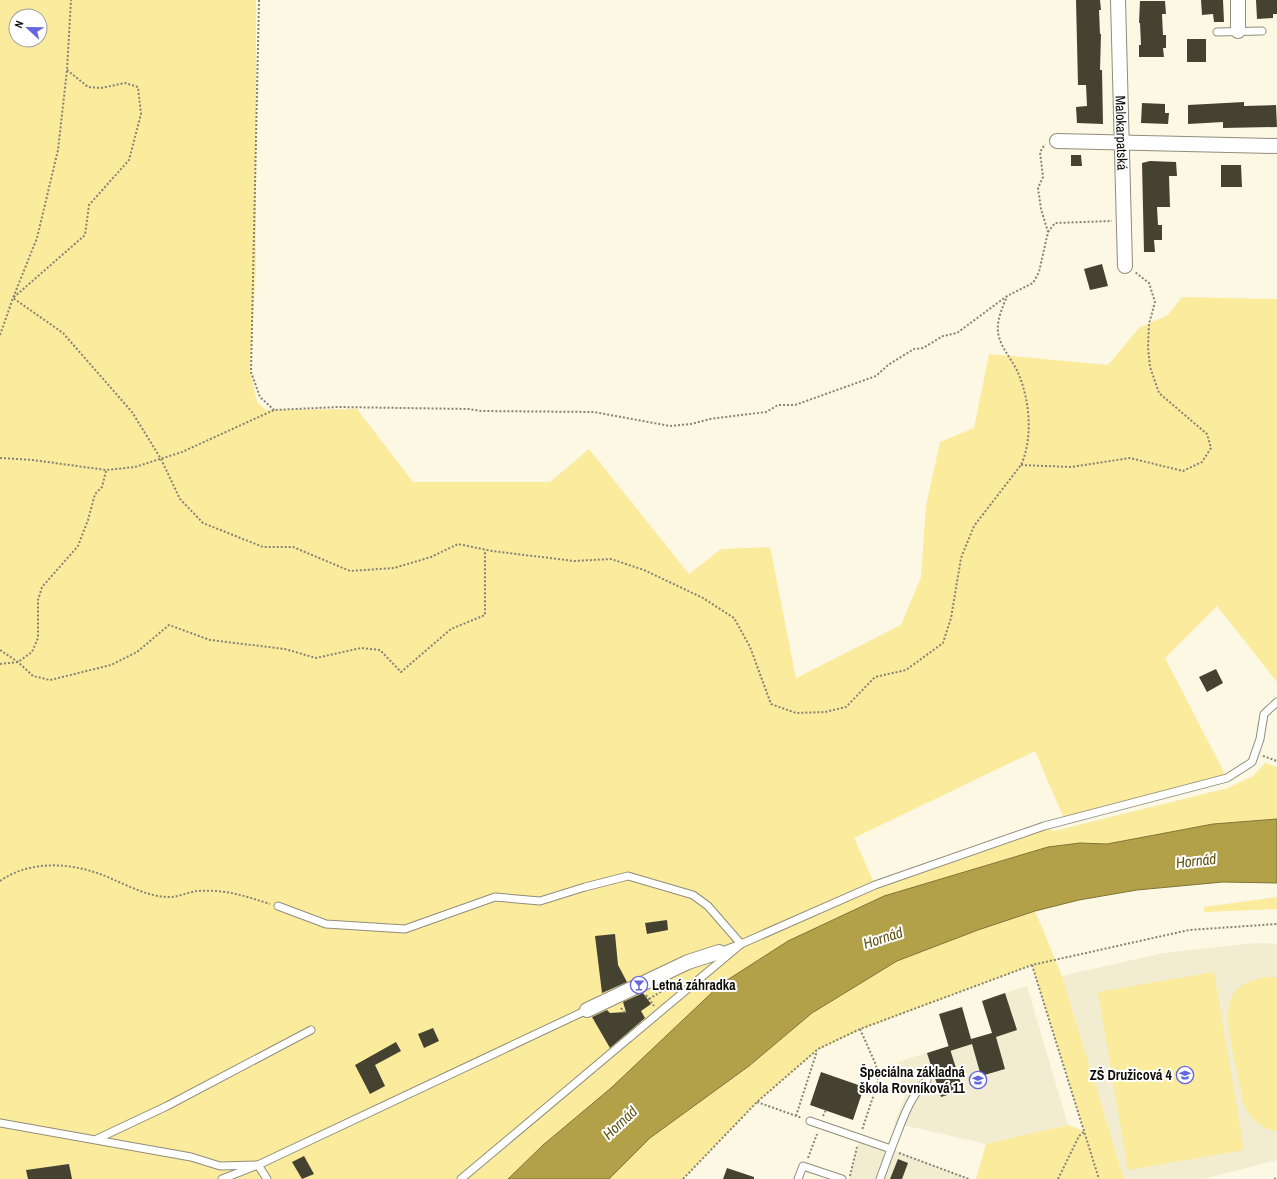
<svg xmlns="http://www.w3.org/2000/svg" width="1277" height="1179" font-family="'Archivo Narrow',sans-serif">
	<rect width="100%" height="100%" fill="#fcf8e3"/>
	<g fill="#f2edd0">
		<path d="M 1256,943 L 1277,944 L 1277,1160 L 1203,1179 L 1124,1179 L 1062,976 L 1163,953 Z"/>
		<path d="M 1027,986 L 1068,1125 L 986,1144 L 894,1123 L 905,1097 L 897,1062 L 949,1046 L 962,1007 L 971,1039 L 992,1033 L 982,1001 Z"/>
		<path d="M 860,1137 L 969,1179 L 849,1179 Z"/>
	</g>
	<g fill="#faeb9d" fill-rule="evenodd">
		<path d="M 0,0 L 256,0 L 256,266 L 250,369 L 257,402 L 266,410 L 357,409 L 413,482 L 550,482 L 589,449 L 689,574 L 721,549 L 770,547 L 796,678 L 901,625 L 921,577 L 926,506 L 940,442 L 974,428 L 989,354 L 1108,365 L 1139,328 L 1168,315 L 1182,297 L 1277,299 L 1277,682 L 1217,606 L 1165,658 L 1227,778 L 1065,821 L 1035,751 L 854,838 L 875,885 L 1044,826 L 1054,831 L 1228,788 L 1253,776 L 1265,763 L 1277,767 L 1277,819 L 1213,824 L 1107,844 L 1080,843 L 1048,847 L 884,896 L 788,941 L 543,1145 L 508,1179 L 0,1179 ZM 16,16 L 40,16 L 40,40 L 16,40 Z"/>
		<path d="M 1277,897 L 1277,909 L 1204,912 L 1204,907 Z"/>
		<path d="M 1035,911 L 1062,976 L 1124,1179 L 976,1179 L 986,1144 L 1068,1125 L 1084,1131 L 1032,965 L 860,1030 L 818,1050 L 757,1102 L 683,1179 L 609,1179 L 650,1138 L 749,1066 L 812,1013 L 897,961 L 978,930 Z"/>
		<path d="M 1214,972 L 1244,1150 L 1128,1170 L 1098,992 Z"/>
		<path d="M 1267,977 L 1277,978 L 1277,1131 C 1260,1130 1249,1117 1243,1102 C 1240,1086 1237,1070 1233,1053 C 1226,1017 1219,984 1267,977 Z"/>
	</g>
	<path fill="#b2a148" stroke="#817535" d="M 1277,819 L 1277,883 L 1223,882 L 1137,890 L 1079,900 L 1035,911 L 978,930 L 897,961 L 812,1013 L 749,1066 L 650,1138 L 609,1179 L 508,1179 L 543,1145 L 611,1088 L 721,984 L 788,941 L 884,896 L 1048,847 L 1080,843 L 1107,844 L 1213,824 Z"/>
	<g fill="#454231">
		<path d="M 1076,0 L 1100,0 L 1101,10 L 1099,10 L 1100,34 L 1101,34 L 1100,70 L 1102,70 L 1103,124 L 1077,123 L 1076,107 L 1087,106 L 1086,85 L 1078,85 Z"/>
		<path d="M 1201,0 L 1223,0 L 1224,22 L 1214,22 L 1213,14 L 1202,15 Z"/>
		<path d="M 1256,0 L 1277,0 L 1277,14 L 1273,14 L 1273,18 L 1257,19 Z"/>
		<path d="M 1140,1 L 1165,1 L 1166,14 L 1162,14 L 1163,35 L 1166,35 L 1166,48 L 1163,48 L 1164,57 L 1139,57 L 1139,45 L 1141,45 L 1140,23 L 1139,23 Z"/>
		<rect x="1187" y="39" width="19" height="23"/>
		<path d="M 1244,102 L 1244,106 L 1276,105 L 1277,127 L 1223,128 L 1223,122 L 1188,124 L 1188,105 Z"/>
		<path d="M 1142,103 L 1165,104 L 1165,113 L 1169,113 L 1168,124 L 1141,123 Z"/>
		<path d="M 1071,155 L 1081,155 L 1082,166 L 1071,166 Z"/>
		<path d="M 1150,161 L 1176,162 L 1177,176 L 1169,176 L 1170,207 L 1157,207 L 1158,225 L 1162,225 L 1162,240 L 1154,240 L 1155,252 L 1144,252 L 1142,163 Z"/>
		<path d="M 1221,165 L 1241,165 L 1242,187 L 1221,187 Z"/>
		<path d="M 1102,264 L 1108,286 L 1090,290 L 1084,269 Z"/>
		<path d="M 1216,669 L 1223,683 L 1207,692 L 1199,677 Z"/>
		<path d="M 667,920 L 668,930 L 647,934 L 645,923 Z"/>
		<path d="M 615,934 L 618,965 L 627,982 L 602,993 L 595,936 Z"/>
		<path d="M 643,993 L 651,1004 L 641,1011 L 645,1018 L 610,1048 L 592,1017 L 607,1010 L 610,1013 L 626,1012 L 623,1002 Z"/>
		<path d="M 1005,993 L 1017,1030 L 996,1037 L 1005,1069 L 981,1076 L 972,1044 L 950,1051 L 939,1014 L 962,1007 L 971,1039 L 992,1033 L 982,1001 Z"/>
		<path d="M 433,1028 L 439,1041 L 424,1048 L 418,1034 Z"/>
		<path d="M 396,1042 L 401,1051 L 375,1065 L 385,1086 L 370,1094 L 355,1065 Z"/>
		<path d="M 949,1046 L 963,1090 L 941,1097 L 927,1053 Z"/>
		<path d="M 821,1072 L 864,1087 L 853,1120 L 810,1105 Z"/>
		<path d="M 304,1156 L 314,1174 L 302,1179 L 292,1162 Z"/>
		<path d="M 898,1159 L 908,1163 L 902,1179 L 890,1179 Z"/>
		<path d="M 69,1164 L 72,1179 L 28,1179 L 26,1170 Z"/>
		<path d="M 727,1168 L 754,1177 L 754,1179 L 723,1179 Z"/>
	</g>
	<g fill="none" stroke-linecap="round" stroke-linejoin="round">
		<defs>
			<g id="lane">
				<path d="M 1217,32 L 1262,31"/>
				<path d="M 278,906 L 326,924 L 405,929 L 495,897 L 540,901 L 585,887 L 628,876 L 693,895 L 708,906 L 741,944 L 719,952"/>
				<path d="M 810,1121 L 891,1149 L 880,1179"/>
				<path d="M 0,1123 L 191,1157 L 220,1166 L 258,1165 L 267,1179"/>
				<path d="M 97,1139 L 167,1106 L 311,1030"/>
				<path d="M 891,1149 C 901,1125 908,1098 927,1080"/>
				<path d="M 222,1179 L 258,1165 L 587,1010"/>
				<path d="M 461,1179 L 741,944 L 875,885 L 1044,826 L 1227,778 L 1252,762 L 1260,739 L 1264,714 L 1277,702"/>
				<path d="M 798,1179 L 803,1166 L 842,1179"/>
			</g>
			<g id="street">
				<path id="s1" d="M 1118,0 L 1125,266"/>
				<path d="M 1238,0 L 1238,31"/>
				<path d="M 1057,141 L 1277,146"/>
				<path d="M 587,1010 L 688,962 L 719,952"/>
			</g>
		</defs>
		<use href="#lane" stroke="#918d7a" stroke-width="9"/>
		<use href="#street" stroke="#918d7a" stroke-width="16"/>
		<g stroke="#868376" stroke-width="2" stroke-dasharray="2 2" stroke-linecap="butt">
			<path d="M 259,0 L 251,372 L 260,397 L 274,410"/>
			<path d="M 67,70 L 88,87 L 101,88 L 125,83 L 138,87 L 141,114 L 129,160 L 89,205 L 85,235 L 13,298 L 63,333 L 132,412 L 161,459 L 180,499 L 203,523 L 263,547 L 293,547 L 350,571 L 394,568 L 431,557 L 458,544 L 492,551 L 574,561 L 611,559 L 644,570 L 703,598 L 734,618 L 750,647 L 771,704 L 796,713 L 825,712 L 846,707 L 875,677 L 906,670 L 943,643 L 951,618 L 961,558 L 974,526 L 1021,465 C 1033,439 1030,402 1019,375 C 1014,362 1003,351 999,337 C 995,323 1002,309 1007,296"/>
			<path d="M 1048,232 L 1055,223 L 1112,221"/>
			<path d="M 0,335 L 13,298 L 37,238 L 58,150 L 67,70 L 71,0"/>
			<path d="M 0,458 L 33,460 L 106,470 L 135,467 L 182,452 L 274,410 L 338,407 L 469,409 L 481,411 L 594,412 L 670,426 L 691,424 L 710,419 L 766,412 L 778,405 L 795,405 L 876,376 L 888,365 L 914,349 L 923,348 L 943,336 L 957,333 L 1007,296 L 1033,283 L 1039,272 L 1048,232 L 1041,209 L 1038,188 L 1043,177 L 1040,152 L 1045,144"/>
			<path d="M 1021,465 L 1071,467 L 1130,458 L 1183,471 L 1202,462 L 1211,448 L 1207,434 L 1159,393 L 1150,367 L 1148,347 L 1149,324 L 1155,302 L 1149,283 L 1135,272"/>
			<path d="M 0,650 L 18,662 L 33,676 L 50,680 L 111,665 L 137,652 L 169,625 L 210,640 L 285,649 L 316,658 L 361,648 L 380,650 L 401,672 L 451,629 L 485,615 L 485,550"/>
			<path d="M 0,664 L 18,662 L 32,652 L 38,638 L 38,600 L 42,587 L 78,546 L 88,520 L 95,494 L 102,487 L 106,471"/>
			<path d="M 1263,756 L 1277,761"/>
			<path d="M 0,881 C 27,862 63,862 94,872 C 117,879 140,895 166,897 C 177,898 187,892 198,891 C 225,889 245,896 270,904"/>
			<path d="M 1032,965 L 1099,1179"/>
			<path d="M 646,995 L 654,1006"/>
			<path d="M 649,999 L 672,985"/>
			<path d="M 621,1008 L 625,1013"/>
			<path d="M 860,1029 L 876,1065 L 878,1082 L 862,1130"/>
			<path d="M 757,1102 L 802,1118"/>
			<path d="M 796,1116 L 817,1051"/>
			<path d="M 823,1116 L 826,1110"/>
			<path d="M 899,1153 L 969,1179"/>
			<path d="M 808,1158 L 817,1134"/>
			<path d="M 850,1176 L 857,1147"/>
			<path d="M 683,1179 L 757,1102 L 818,1049 L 860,1029 L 1032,965 L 1189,930 L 1277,924"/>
			<path d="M 1058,1179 L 1079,1136 L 1084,1132"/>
			<path d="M 1274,1179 L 1277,1178"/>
		</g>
		<use href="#lane" stroke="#fff" stroke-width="7"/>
		<use href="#street" stroke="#fff" stroke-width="14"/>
	</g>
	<defs>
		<symbol id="bar-ring" viewBox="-11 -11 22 22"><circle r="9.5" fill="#fff" stroke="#6567e0" stroke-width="1.5"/><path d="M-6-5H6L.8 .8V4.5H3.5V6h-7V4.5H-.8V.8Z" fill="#6567e0"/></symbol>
		<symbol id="school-ring" viewBox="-11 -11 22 22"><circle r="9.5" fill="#fff" stroke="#6567e0" stroke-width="1.5"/><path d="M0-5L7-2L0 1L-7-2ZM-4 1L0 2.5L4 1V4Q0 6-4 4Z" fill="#6567e0"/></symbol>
	</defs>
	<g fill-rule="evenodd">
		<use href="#bar-ring" x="629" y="975" width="20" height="20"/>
		<use href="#school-ring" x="1175" y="1065" width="20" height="20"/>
		<use href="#school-ring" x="968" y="1070" width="20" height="20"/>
	</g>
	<g text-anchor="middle" stroke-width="4" stroke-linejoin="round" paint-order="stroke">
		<g font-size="14" fill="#100e08" stroke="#fff">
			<text dy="5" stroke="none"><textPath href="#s1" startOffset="133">Malokarpatská</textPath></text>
		</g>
		<g font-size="14" font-weight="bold" fill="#100e08" stroke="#fff" text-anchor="end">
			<text x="652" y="990" text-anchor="start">Letná záhradka</text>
			<text x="965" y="1077">Špeciálna základná<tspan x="965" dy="16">škola Rovníková 11</tspan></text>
			<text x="1172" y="1080">ZŠ Družicová 4</text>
		</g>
		<g font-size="15" font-style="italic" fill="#605410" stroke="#fff">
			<text transform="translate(1196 861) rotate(-6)" y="5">Hornád</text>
			<text transform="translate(883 938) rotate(-18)" y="5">Hornád</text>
			<text transform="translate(620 1123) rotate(-43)" y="5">Hornád</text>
		</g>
	</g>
	<g transform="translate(28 28) rotate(292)"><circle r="19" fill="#ffffff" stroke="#9f9f9c"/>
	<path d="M0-3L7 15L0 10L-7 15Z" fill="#6567e0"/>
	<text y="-6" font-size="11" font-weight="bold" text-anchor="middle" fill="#100e08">N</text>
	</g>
</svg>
